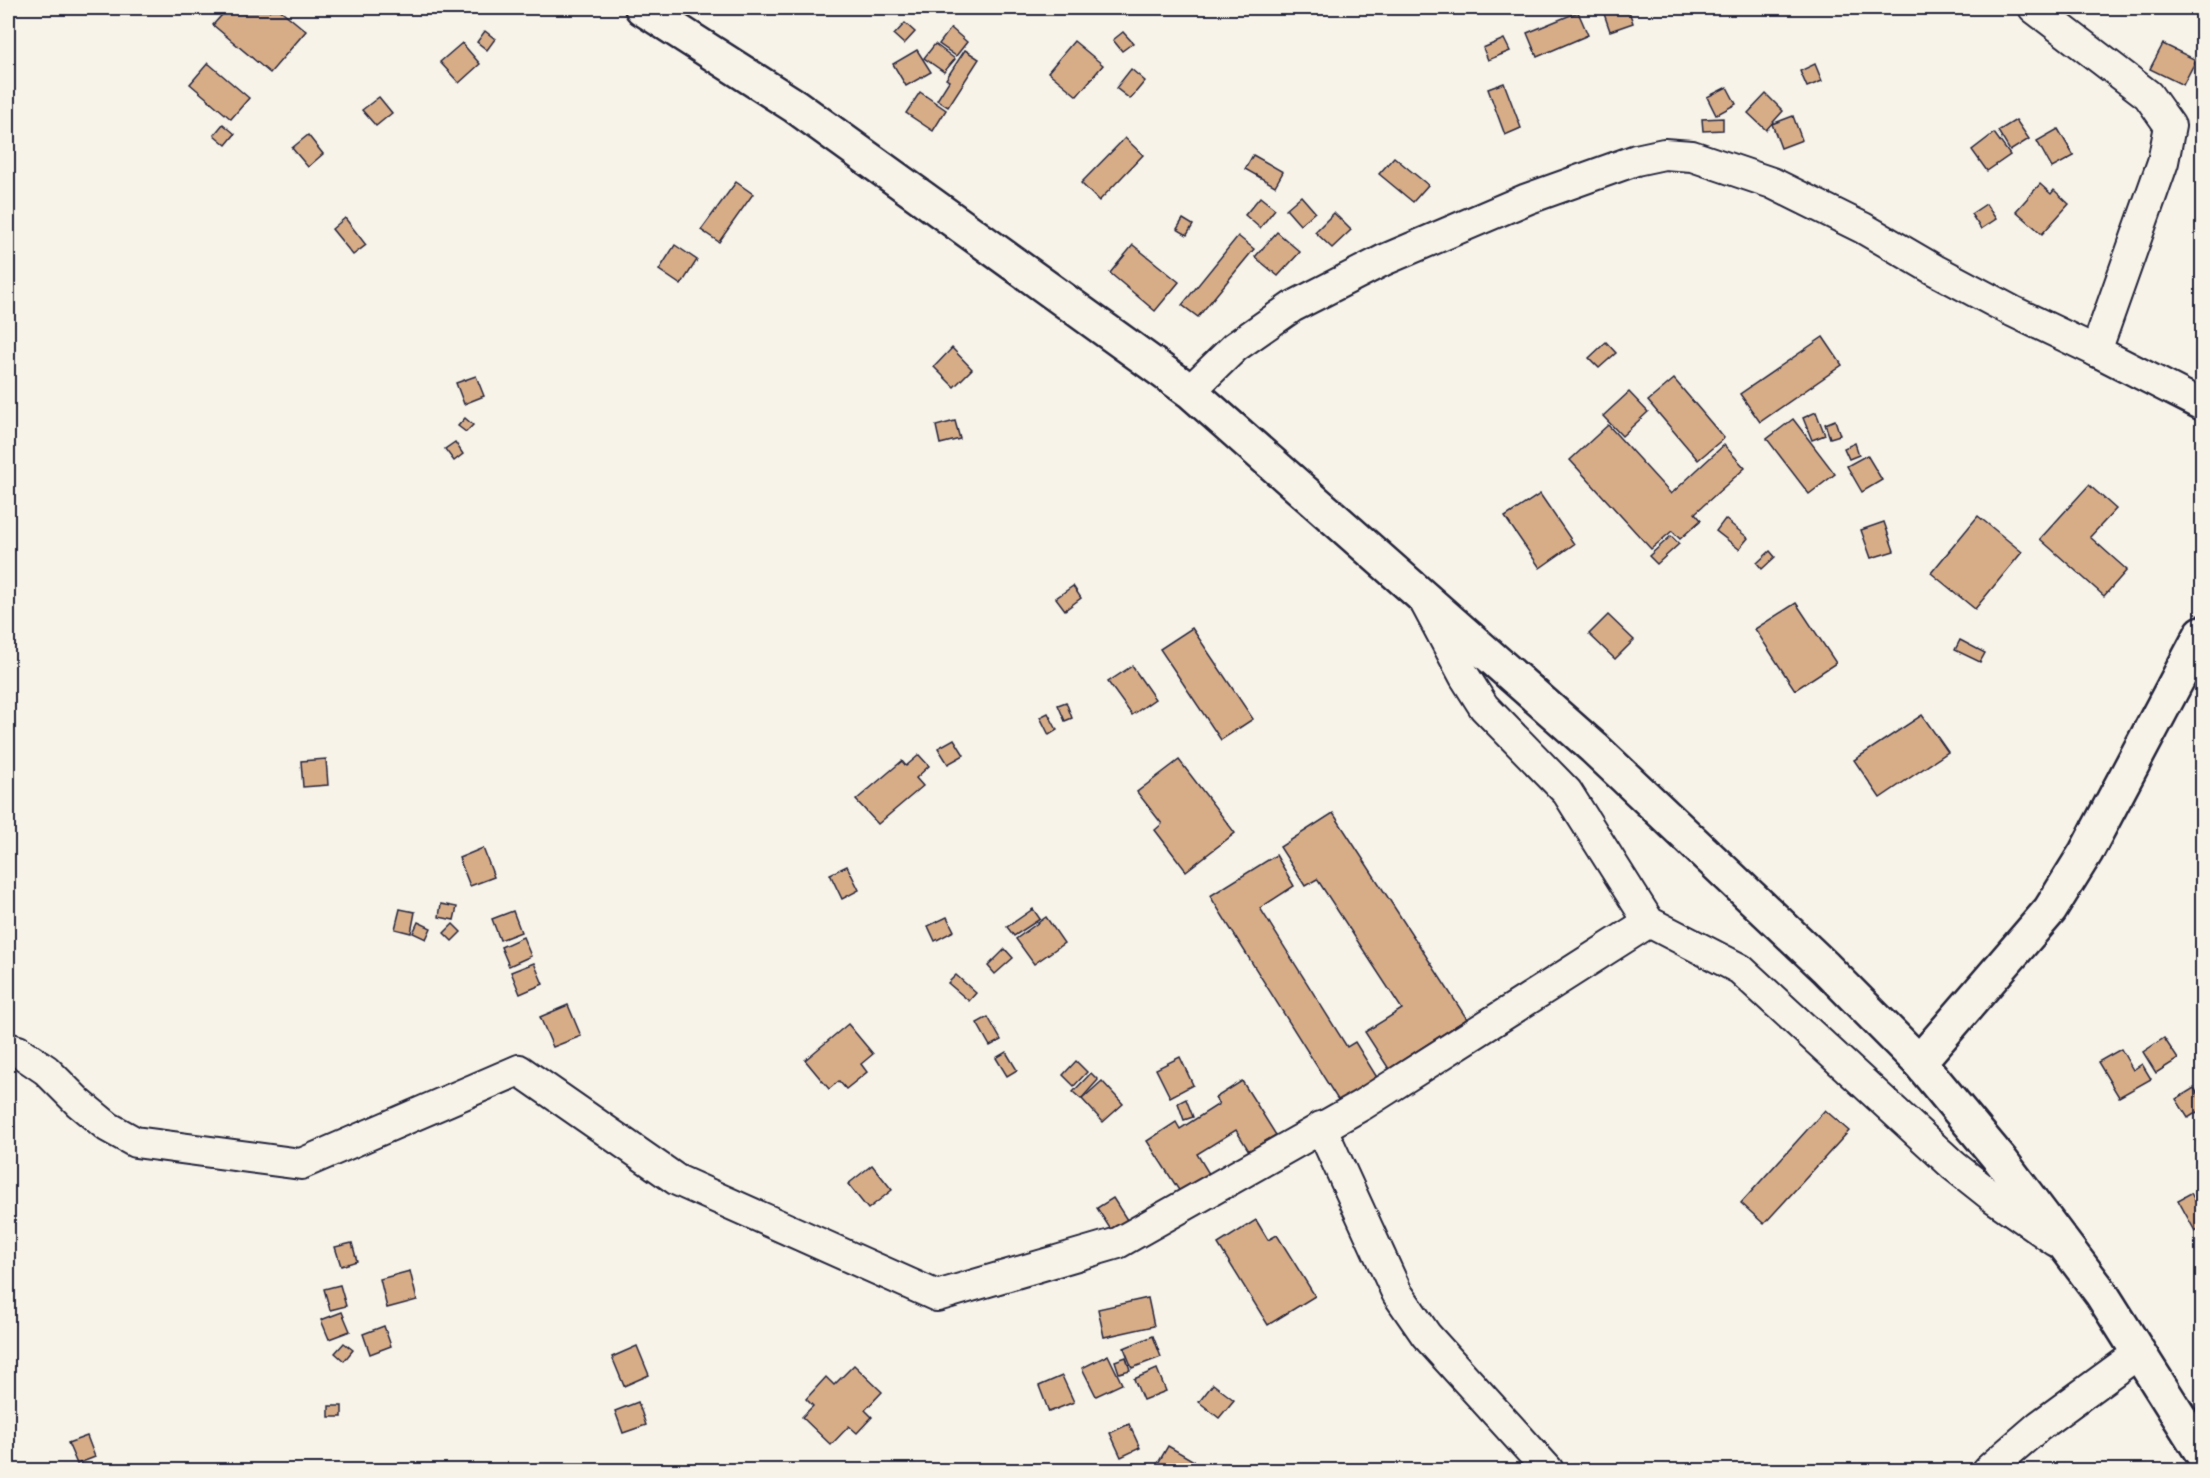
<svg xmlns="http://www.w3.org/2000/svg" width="2210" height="1478" font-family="'Playpen Sans',sans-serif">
	<rect width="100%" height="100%" fill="#f7f3e8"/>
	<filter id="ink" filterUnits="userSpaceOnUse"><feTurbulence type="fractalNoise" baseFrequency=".0167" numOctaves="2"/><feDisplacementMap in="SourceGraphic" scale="12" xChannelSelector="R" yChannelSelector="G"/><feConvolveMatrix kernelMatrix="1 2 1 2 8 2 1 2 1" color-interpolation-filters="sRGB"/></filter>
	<g filter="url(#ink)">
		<g fill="#d7ad88" stroke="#22223b" stroke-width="1.5">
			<path d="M 228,8 L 266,8 L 269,11 L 272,8 L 278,8 L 306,31 L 270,73 L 213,25 Z"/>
			<path d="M 1602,8 L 1628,8 L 1633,23 L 1610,31 Z"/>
			<path d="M 1578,12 L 1588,35 L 1537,57 L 1527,33 Z"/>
			<path d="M 905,23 L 915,32 L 904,44 L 894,35 Z"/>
			<path d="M 951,28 L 967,42 L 956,56 L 939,44 Z"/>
			<path d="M 485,31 L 495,39 L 487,50 L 477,42 Z"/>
			<path d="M 1123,32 L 1133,43 L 1122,51 L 1113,40 Z"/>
			<path d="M 1504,39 L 1510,51 L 1488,60 L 1483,48 Z"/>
			<path d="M 1074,41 L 1103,65 L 1077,96 L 1048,72 Z"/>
			<path d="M 462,43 L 480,64 L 459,83 L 440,62 Z"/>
			<path d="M 935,44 L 955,59 L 944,72 L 924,58 Z"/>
			<path d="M 2163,44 L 2196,60 L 2183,85 L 2150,69 Z"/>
			<path d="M 917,50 L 931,72 L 906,86 L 893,64 Z"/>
			<path d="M 965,50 L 979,59 L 948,107 L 937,100 L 949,81 L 946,79 Z"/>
			<path d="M 208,63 L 249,98 L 231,119 L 190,84 Z"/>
			<path d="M 1815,64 L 1822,81 L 1807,87 L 1800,71 Z"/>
			<path d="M 1131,69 L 1145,81 L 1130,99 L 1116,88 Z"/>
			<path d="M 1504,83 L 1521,128 L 1505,135 L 1488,89 Z"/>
			<path d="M 1727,87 L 1736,104 L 1716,115 L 1707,97 Z"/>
			<path d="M 920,92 L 946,110 L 933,131 L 906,113 Z"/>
			<path d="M 1766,94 L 1783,111 L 1766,130 L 1748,113 Z"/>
			<path d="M 379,97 L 392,113 L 376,126 L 362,110 Z"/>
			<path d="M 1793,116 L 1802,140 L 1781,148 L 1772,124 Z"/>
			<path d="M 1723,118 L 1723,130 L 1703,131 L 1702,119 Z"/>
			<path d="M 2016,120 L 2029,139 L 2010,151 L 1998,131 Z"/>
			<path d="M 223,124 L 235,134 L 226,145 L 214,135 Z"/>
			<path d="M 2058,129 L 2074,156 L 2052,168 L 2037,141 Z"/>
			<path d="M 1994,133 L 2010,155 L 1987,171 L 1972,150 Z"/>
			<path d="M 308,135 L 323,154 L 308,167 L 292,148 Z"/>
			<path d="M 1125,138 L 1143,155 L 1099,201 L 1081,183 Z"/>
			<path d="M 1253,155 L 1283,172 L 1275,186 L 1245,169 Z"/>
			<path d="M 1394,157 L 1428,185 L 1413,202 L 1379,174 Z"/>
			<path d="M 736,182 L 753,194 L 719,242 L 701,230 Z"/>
			<path d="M 2040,184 L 2051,194 L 2054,190 L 2069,204 L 2042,234 L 2016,211 Z"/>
			<path d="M 1301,196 L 1315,212 L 1300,225 L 1286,209 Z"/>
			<path d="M 1260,197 L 1275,209 L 1260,228 L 1245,215 Z"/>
			<path d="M 1986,204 L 1996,219 L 1981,229 L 1971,214 Z"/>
			<path d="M 1334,213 L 1351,230 L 1332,248 L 1315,232 Z"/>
			<path d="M 345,218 L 366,245 L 353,255 L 332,229 Z"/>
			<path d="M 1183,219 L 1193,225 L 1187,235 L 1177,229 Z"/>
			<path d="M 1277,232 L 1300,252 L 1278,276 L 1255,257 Z"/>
			<path d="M 1238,236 L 1254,249 L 1198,317 L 1182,305 Z"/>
			<path d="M 675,245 L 697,260 L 681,285 L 659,270 Z"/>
			<path d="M 1133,245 L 1179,282 L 1155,311 L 1110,273 Z"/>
			<path d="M 1823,337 L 1842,365 L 1760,422 L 1740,394 Z"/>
			<path d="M 1606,342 L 1616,353 L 1599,368 L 1589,358 Z"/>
			<path d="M 952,348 L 972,369 L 954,387 L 934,367 Z"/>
			<path d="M 476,376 L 484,396 L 464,404 L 456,383 Z"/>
			<path d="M 1674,379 L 1724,438 L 1698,460 L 1648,401 Z"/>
			<path d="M 1629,392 L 1648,412 L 1622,436 L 1603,416 Z"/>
			<path d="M 1816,412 L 1825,435 L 1812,440 L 1803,418 Z"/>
			<path d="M 465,418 L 473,425 L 466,432 L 458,426 Z"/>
			<path d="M 1793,419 L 1835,474 L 1809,494 L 1767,439 Z"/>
			<path d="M 1835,420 L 1840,435 L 1830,438 L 1825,424 Z"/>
			<path d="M 955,421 L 960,439 L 940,444 L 936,426 Z"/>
			<path d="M 1608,425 L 1671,494 L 1724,445 L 1745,468 L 1695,513 L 1701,520 L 1680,539 L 1672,531 L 1651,549 L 1570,460 Z"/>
			<path d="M 455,442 L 463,454 L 454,461 L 445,449 Z"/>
			<path d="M 1855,443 L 1859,455 L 1849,459 L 1844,448 Z"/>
			<path d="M 1867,455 L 1882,480 L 1862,492 L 1847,466 Z"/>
			<path d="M 2089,485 L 2116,509 L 2090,537 L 2127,570 L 2104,596 L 2040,539 Z"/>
			<path d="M 1540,494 L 1574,544 L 1540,568 L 1505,517 Z"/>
			<path d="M 1978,516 L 2022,552 L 1975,609 L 1931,573 Z"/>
			<path d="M 1725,519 L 1748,538 L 1739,549 L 1716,531 Z"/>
			<path d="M 1884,522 L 1894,551 L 1871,558 L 1861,530 Z"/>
			<path d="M 1671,536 L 1679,544 L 1657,564 L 1649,556 Z"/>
			<path d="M 1770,551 L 1775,557 L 1762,569 L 1757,563 Z"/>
			<path d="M 1073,586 L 1081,598 L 1065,610 L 1056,598 Z"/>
			<path d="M 1796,603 L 1836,663 L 1795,690 L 1755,629 Z"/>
			<path d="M 1608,615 L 1634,640 L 1615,659 L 1589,634 Z"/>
			<path d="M 1192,628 L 1253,719 L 1221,740 L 1160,649 Z"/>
			<path d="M 1960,640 L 1985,653 L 1980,662 L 1955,650 Z"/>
			<path d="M 1132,666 L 1155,699 L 1132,715 L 1108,682 Z"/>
			<path d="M 1066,702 L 1072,718 L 1065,721 L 1058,705 Z"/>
			<path d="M 1048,713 L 1057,730 L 1049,735 L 1040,717 Z"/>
			<path d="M 1922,715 L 1948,752 L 1880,798 L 1854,760 Z"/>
			<path d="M 954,739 L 964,755 L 948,764 L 938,748 Z"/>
			<path d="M 919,755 L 929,766 L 916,778 L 923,786 L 878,824 L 856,800 L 902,761 L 906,766 Z"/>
			<path d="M 326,759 L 328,785 L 303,787 L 301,761 Z"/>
			<path d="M 1179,760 L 1235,833 L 1186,871 L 1155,830 L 1162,824 L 1137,792 Z"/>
			<path d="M 1333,813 L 1467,1019 L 1389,1069 L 1365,1032 L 1402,1009 L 1317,879 L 1305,886 L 1280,847 Z"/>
			<path d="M 483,848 L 494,877 L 470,886 L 459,858 Z"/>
			<path d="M 1276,855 L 1294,886 L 1260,908 L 1347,1047 L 1355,1042 L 1378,1079 L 1340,1103 L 1210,896 Z"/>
			<path d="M 847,866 L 859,890 L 842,899 L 830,874 Z"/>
			<path d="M 441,904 L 457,907 L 454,920 L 439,917 Z"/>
			<path d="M 400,909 L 415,912 L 411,933 L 395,929 Z"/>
			<path d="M 1033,909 L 1040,919 L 1014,936 L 1007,927 Z"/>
			<path d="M 513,911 L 521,932 L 500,940 L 492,919 Z"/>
			<path d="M 947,917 L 954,931 L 935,941 L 928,926 Z"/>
			<path d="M 1046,917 L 1064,943 L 1034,964 L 1016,939 Z"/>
			<path d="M 418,922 L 431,928 L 426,939 L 413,933 Z"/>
			<path d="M 453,924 L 461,932 L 452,941 L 444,933 Z"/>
			<path d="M 523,937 L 531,956 L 509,966 L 501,947 Z"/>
			<path d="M 1005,949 L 1013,958 L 995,974 L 988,966 Z"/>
			<path d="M 534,963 L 543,984 L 520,994 L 511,972 Z"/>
			<path d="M 956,975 L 976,993 L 969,1001 L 948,983 Z"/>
			<path d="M 568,1005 L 581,1036 L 553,1047 L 540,1017 Z"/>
			<path d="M 988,1017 L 1001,1040 L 990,1046 L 977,1023 Z"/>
			<path d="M 848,1024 L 873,1054 L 861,1064 L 867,1072 L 846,1089 L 839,1081 L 829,1089 L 805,1060 Z"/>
			<path d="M 2164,1038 L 2178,1059 L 2156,1073 L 2143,1052 Z"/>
			<path d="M 2121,1049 L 2133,1070 L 2142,1064 L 2151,1079 L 2119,1097 L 2098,1062 Z"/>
			<path d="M 1006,1052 L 1017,1070 L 1007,1076 L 996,1058 Z"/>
			<path d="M 1180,1057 L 1193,1085 L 1170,1097 L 1156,1069 Z"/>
			<path d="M 1076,1061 L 1087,1072 L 1074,1086 L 1063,1075 Z"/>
			<path d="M 1091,1073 L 1098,1080 L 1081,1099 L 1073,1092 Z"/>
			<path d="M 1102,1081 L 1123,1104 L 1103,1122 L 1082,1099 Z"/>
			<path d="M 1242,1081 L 1276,1135 L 1249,1151 L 1236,1130 L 1197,1154 L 1211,1177 L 1182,1195 L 1147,1141 L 1176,1122 L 1180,1129 L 1219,1104 L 1215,1098 Z"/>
			<path d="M 2194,1088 L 2202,1101 L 2202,1109 L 2188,1118 L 2176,1099 Z"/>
			<path d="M 1186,1099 L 1193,1117 L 1184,1120 L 1178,1103 Z"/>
			<path d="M 1825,1110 L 1849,1131 L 1764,1224 L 1741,1203 Z"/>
			<path d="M 872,1165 L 892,1190 L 868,1209 L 848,1184 Z"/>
			<path d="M 2191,1193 L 2202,1213 L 2202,1227 L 2195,1231 L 2178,1200 Z"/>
			<path d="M 1113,1198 L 1129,1223 L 1113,1233 L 1097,1208 Z"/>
			<path d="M 1256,1220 L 1268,1240 L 1277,1235 L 1315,1296 L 1268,1325 L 1218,1244 Z"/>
			<path d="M 352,1243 L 357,1261 L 341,1266 L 335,1247 Z"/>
			<path d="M 410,1271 L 417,1300 L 387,1308 L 380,1279 Z"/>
			<path d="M 340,1285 L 346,1306 L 330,1310 L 324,1289 Z"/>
			<path d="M 1148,1298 L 1154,1326 L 1104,1337 L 1098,1309 Z"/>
			<path d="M 342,1312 L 350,1331 L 329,1339 L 321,1320 Z"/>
			<path d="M 384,1326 L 391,1346 L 370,1354 L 363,1334 Z"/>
			<path d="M 1153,1336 L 1161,1357 L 1132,1368 L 1124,1348 Z"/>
			<path d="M 344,1343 L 353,1350 L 344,1361 L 335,1353 Z"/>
			<path d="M 637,1346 L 649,1375 L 624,1386 L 612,1357 Z"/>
			<path d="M 1108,1355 L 1122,1384 L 1096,1396 L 1082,1368 Z"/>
			<path d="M 1126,1357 L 1130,1370 L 1119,1373 L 1115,1361 Z"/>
			<path d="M 854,1365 L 882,1392 L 865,1410 L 872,1417 L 857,1433 L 849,1426 L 831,1445 L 802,1417 L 813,1406 L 806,1399 L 826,1377 L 834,1385 Z"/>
			<path d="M 1157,1369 L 1166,1391 L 1143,1400 L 1134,1379 Z"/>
			<path d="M 1062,1376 L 1074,1402 L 1049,1412 L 1039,1386 Z"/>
			<path d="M 1213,1384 L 1234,1400 L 1219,1418 L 1199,1402 Z"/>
			<path d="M 638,1402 L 646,1425 L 623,1433 L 615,1411 Z"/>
			<rect x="329" y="1406" width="13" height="11"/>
			<path d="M 1129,1424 L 1140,1448 L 1121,1457 L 1110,1433 Z"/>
			<path d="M 87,1436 L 95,1457 L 77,1464 L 68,1443 Z"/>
			<path d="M 1168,1446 L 1194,1461 L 1188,1470 L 1154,1470 Z"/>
		</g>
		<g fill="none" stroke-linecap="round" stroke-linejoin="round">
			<defs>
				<g id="street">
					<path d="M 2034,8 L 2148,95 L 2170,126 L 2163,162 L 2096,351"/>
					<path d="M 1190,391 L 1235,347 L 1292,307 L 1384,260 L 1527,199 L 1636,160 L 1664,154 L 1692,156 L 1772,183 L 1863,228 L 1935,270 L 2012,311 L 2096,351 L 2202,405"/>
					<path d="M 1424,600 L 1465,677 L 1484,707 L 1567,792 L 1649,922 L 1740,969 L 1954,1166 L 1993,1197 L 2056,1241"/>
					<path d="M 8,1048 L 18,1051 L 46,1070 L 79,1103 L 108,1127 L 135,1142 L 301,1164 L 519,1070 L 677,1180 L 937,1296 L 1118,1243 L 1362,1105 L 1649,922"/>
					<path d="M 1321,1127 L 1397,1293 L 1426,1335 L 1548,1470"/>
					<path d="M 1988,1470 L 2039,1426 L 2140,1352"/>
				</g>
				<g id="secondary">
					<path d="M 642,8 L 795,106 L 1190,391 L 1594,748 L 1825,967 L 1919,1062 L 2002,1162 L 2101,1293 L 2202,1453"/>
					<path d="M 1919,1062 L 2050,910 L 2086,852 L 2202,633"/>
				</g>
			</defs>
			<use href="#street" stroke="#22223b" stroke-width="34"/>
			<use href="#secondary" stroke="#22223b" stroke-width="38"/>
			<use href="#street" stroke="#f7f3e8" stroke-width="30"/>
			<use href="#secondary" stroke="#f7f3e8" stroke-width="33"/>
		</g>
	</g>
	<rect width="2210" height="1478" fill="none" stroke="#f7f3e8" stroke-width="30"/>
	<rect x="15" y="15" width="2180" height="1448" fill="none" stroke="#22223b" stroke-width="2" filter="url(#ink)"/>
</svg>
